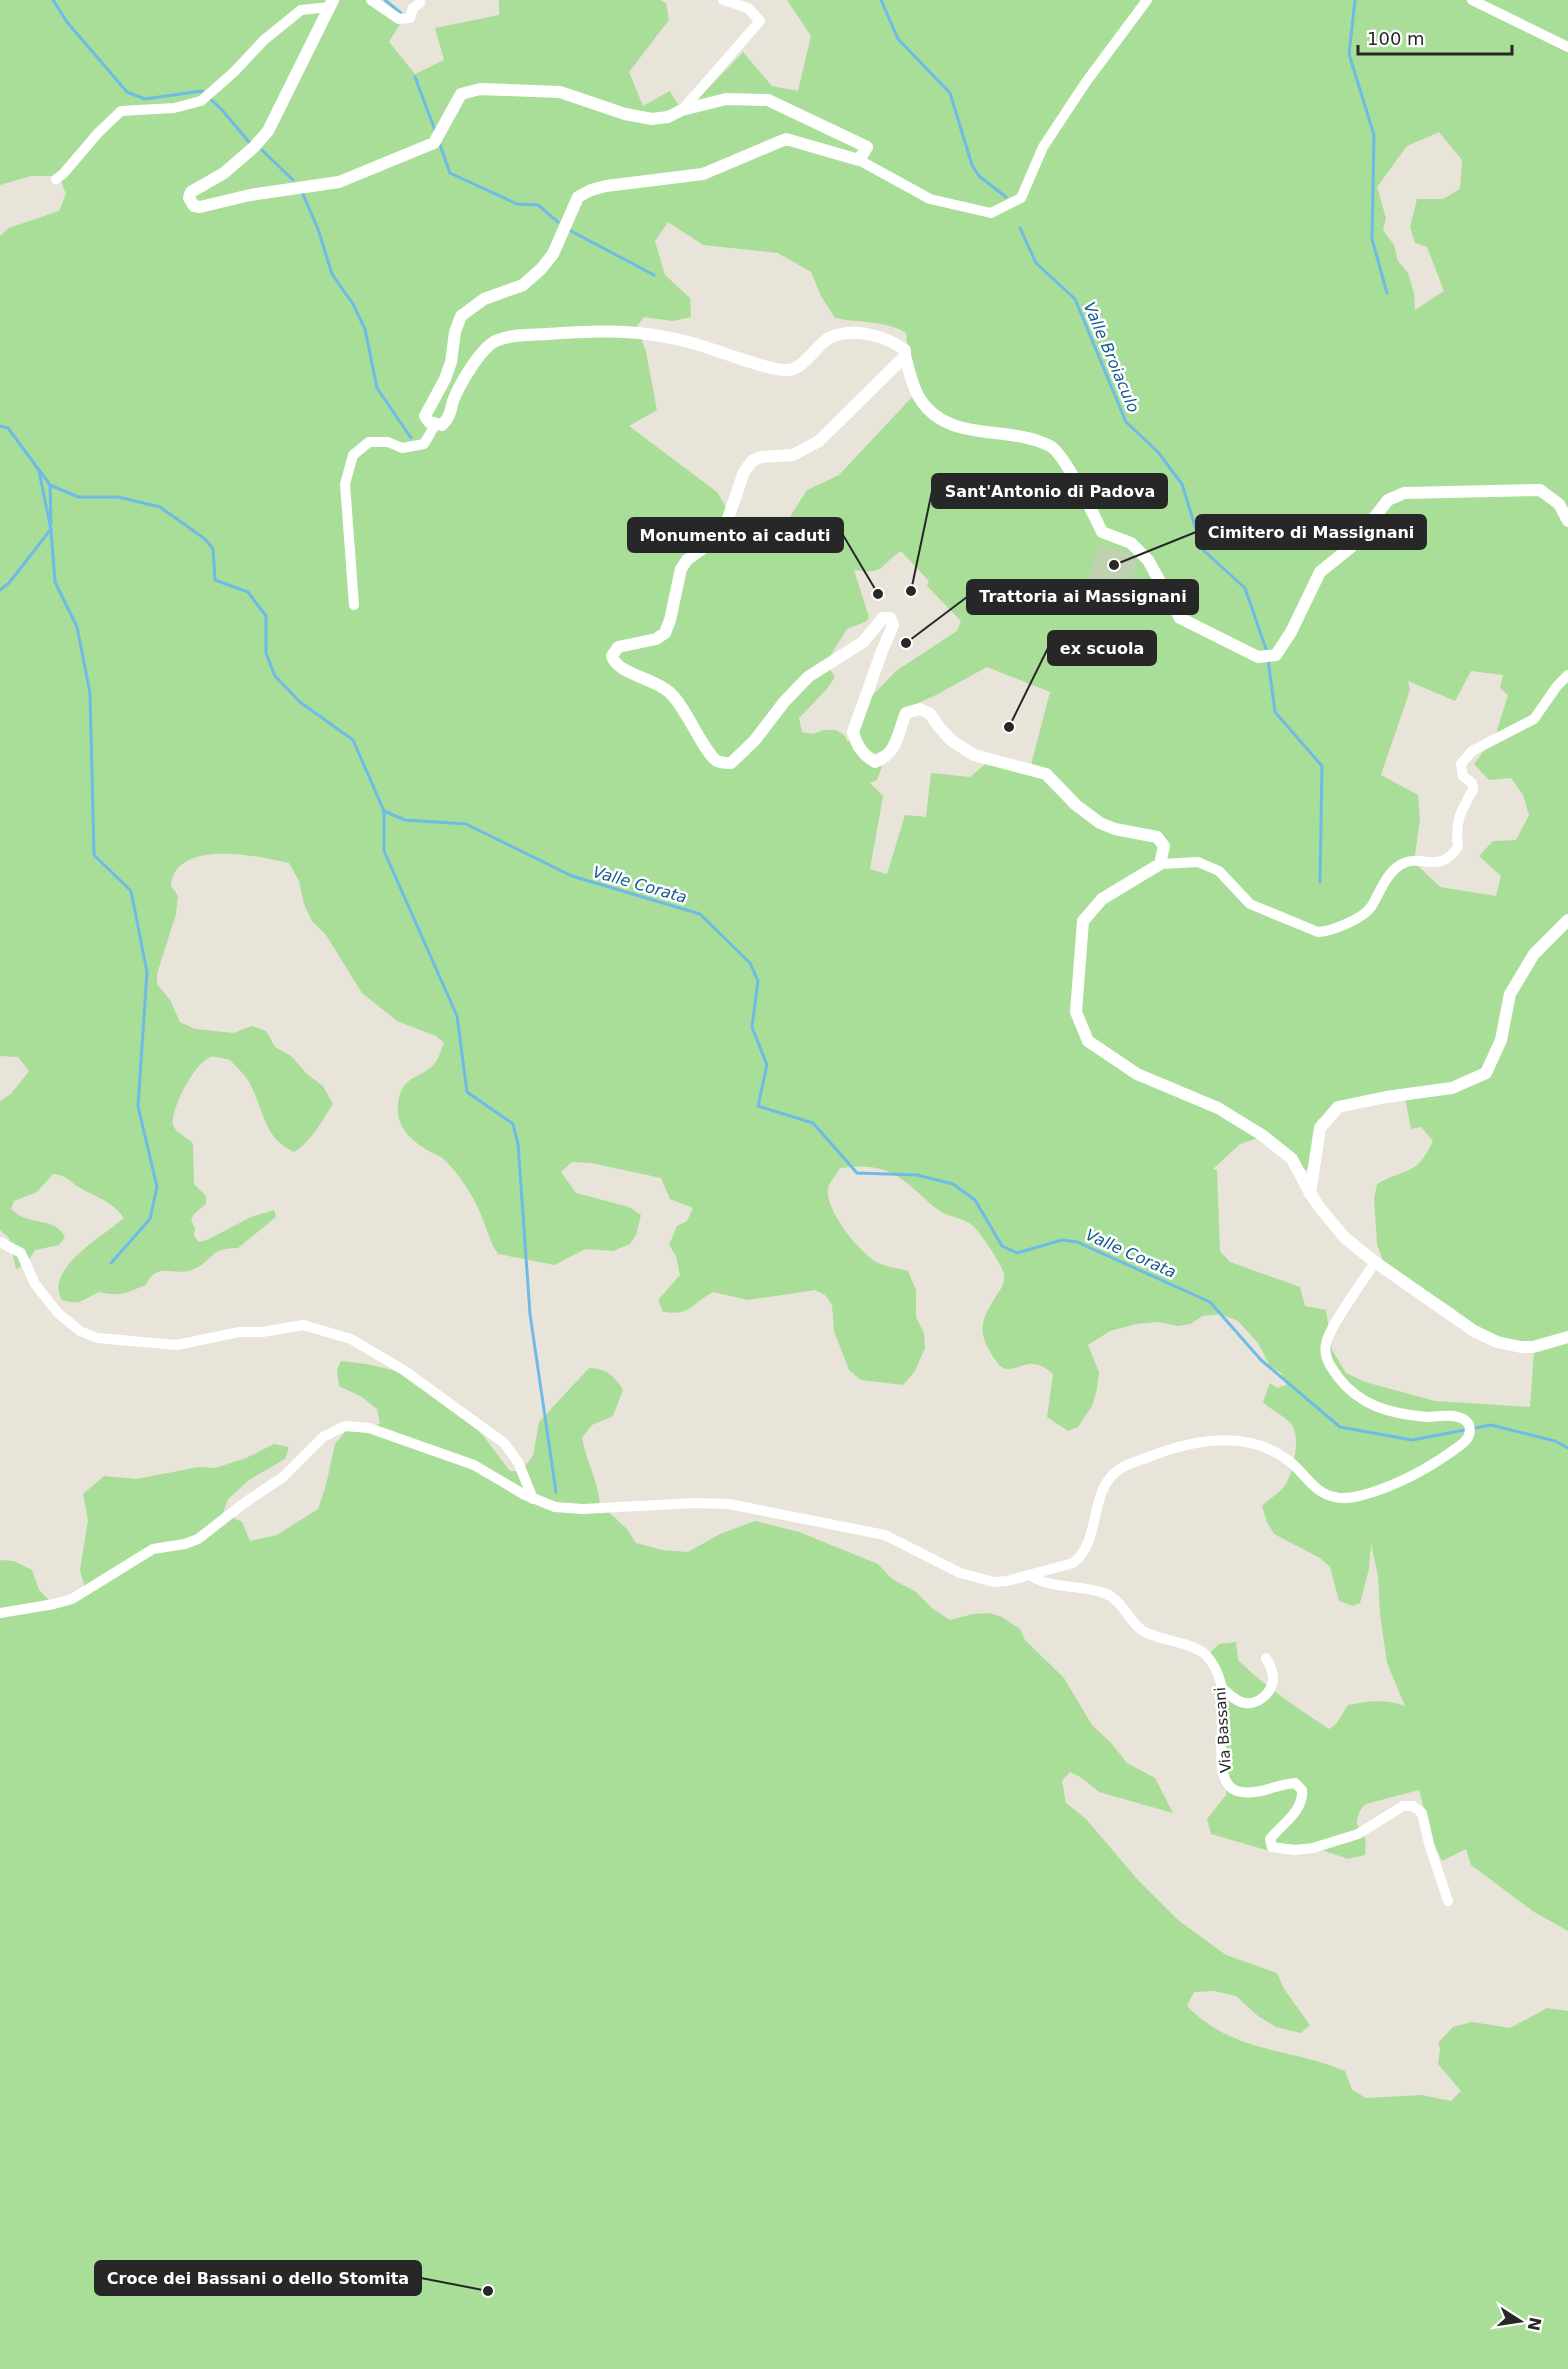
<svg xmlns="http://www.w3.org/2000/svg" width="1568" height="2369" font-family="'DejaVu Sans',sans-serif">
	<rect width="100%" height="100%" fill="#e9e4d9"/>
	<g fill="#a8de97" fill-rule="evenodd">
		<path d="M 0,0 L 377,0 L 403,19 L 389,42 L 415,74 L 444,60 L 435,28 L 499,15 L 499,0 L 660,0 L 666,3 L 669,20 L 629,72 L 643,106 L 670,91 L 679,106 L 697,100 L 743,52 L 772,86 L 798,91 L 811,36 L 787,0 L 1568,0 L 1568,1931 L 1534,1912 L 1471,1865 L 1466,1849 L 1442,1861 L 1433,1843 L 1419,1790 L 1366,1804 C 1359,1810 1357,1816 1357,1825 C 1367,1834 1366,1842 1365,1855 L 1348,1859 L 1304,1844 L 1266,1850 L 1211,1834 L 1207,1819 L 1226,1795 L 1228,1775 L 1219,1729 L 1221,1695 L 1207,1656 L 1219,1644 L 1236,1642 L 1238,1660 C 1265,1687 1297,1708 1329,1729 L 1336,1724 L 1348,1705 C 1369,1701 1385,1699 1405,1706 L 1387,1663 L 1380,1614 L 1378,1576 L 1371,1544 L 1369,1569 L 1360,1603 L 1353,1606 L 1339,1601 L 1330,1567 L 1320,1558 L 1274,1534 L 1267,1522 L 1262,1506 C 1268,1500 1283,1490 1286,1484 C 1293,1472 1301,1437 1292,1425 C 1285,1416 1271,1410 1263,1402 L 1270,1383 L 1277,1388 L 1287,1385 L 1281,1373 L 1270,1366 L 1258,1343 L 1238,1321 L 1220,1314 L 1203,1316 L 1190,1324 L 1178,1326 L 1158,1322 L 1136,1324 L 1110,1331 L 1088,1345 L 1099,1372 L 1097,1389 L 1092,1406 L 1078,1427 L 1068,1431 L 1047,1417 L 1053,1374 C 1046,1368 1038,1363 1029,1364 C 1016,1366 1006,1376 996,1361 C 977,1333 979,1324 996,1296 C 1001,1289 1005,1283 1004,1275 C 1004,1268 982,1235 976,1229 C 967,1218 951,1218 940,1211 C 922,1199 910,1181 889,1172 C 873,1165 858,1166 840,1168 C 837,1173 830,1182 828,1188 C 824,1209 859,1252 876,1262 C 885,1267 898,1268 908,1271 L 916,1290 L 916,1317 L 924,1333 L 925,1348 L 915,1371 L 903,1385 L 861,1380 L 849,1370 L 834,1331 L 832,1305 L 825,1295 L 815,1290 L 748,1300 L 713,1292 C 690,1304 692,1316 663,1312 L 658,1300 L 680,1275 L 676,1256 L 669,1245 L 677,1226 L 687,1221 L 693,1208 L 670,1199 L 661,1178 L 591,1163 L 572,1162 L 561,1172 L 576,1193 L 629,1207 L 641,1215 L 636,1235 L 630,1244 L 613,1251 L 585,1249 L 555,1265 L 498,1254 C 491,1244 489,1236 485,1225 C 477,1201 463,1180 447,1162 C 441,1156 434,1154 427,1150 C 407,1138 393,1122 399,1098 C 404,1075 422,1078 434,1064 C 439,1059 441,1049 444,1043 L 436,1036 L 397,1021 L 362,993 L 326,935 L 312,921 L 304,904 L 299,881 L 289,863 C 258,856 175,838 171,886 L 178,896 L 176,914 L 157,974 L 157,984 L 170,1000 L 180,1022 L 195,1029 L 233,1033 L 252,1026 L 266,1031 L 275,1047 L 291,1056 L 307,1074 L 323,1086 L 333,1104 C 321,1122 313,1140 294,1152 C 263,1137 265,1113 251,1086 C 247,1076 237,1068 230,1060 C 224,1059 216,1056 211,1057 C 195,1061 170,1110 173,1125 C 176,1134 188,1137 193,1144 L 194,1184 L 206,1196 L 206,1204 L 194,1214 L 191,1221 L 195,1228 L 194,1236 L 199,1242 L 207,1240 L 251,1217 L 274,1210 L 276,1217 L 238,1248 C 208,1248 214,1261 192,1270 C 174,1277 157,1260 146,1285 C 125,1293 122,1297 99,1292 C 83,1299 81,1306 62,1300 C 43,1269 105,1235 124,1218 C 113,1202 98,1198 82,1189 C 71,1183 65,1174 53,1174 L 37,1192 L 14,1201 L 11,1209 C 29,1227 55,1216 65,1237 L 59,1245 L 35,1250 L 27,1263 L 16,1269 L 9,1238 L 0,1230 L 0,1101 L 11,1094 L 29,1071 L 18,1057 L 0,1056 L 0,236 L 9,228 L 59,211 L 66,194 L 59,176 L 31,176 L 0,185 ZM 1439,132 L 1462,160 L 1460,189 L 1443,199 L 1417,199 L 1410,227 L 1415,243 L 1427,247 L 1444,291 L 1415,310 L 1414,293 L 1408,273 L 1398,261 L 1394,245 L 1383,230 L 1386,218 L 1377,187 L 1407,146 ZM 668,222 L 703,245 L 778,253 L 811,272 L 821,296 L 835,318 C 857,323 887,320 906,333 L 913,396 L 839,475 L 807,490 L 776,539 L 736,524 L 717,492 L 629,426 L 657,410 L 646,352 L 637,326 L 644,317 L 673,321 L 691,317 L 690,298 L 665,275 L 655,241 ZM 901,551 L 929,581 L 927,586 L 961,621 L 957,631 L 896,671 L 868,700 L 848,742 L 844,735 L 836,730 L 824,730 L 812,734 L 802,732 L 799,718 L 826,690 L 835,677 L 826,663 L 847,629 L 867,621 L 869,617 L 854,570 C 885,575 879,566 901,551 ZM 987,667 L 1050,692 L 1030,769 L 995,756 L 970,777 L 931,773 L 926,817 L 905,815 L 887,874 L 870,869 L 883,796 L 870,783 L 877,780 L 882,766 L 872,755 L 888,748 L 901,711 L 938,694 ZM 1471,671 L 1503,675 L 1500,688 L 1508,695 L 1496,734 L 1474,764 L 1489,780 L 1511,778 L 1523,795 L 1529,815 L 1516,840 L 1493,841 L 1479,856 L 1501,876 L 1496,896 L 1440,887 L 1414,862 L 1420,819 L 1418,795 L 1381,775 L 1410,690 L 1408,681 L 1455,701 ZM 1404,1093 L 1411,1129 L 1421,1127 L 1433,1141 C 1416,1177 1407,1167 1377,1184 L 1374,1199 L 1377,1244 L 1384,1264 L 1454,1309 L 1479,1332 L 1534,1350 L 1530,1407 L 1435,1401 L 1365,1382 L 1346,1373 L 1332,1350 L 1326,1310 L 1305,1306 L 1300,1287 L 1230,1262 L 1220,1251 L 1217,1170 L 1213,1169 L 1240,1144 L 1270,1134 L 1281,1150 L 1307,1171 L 1315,1146 L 1317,1121 L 1339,1102 Z"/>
		<path d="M 341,1361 L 366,1364 L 398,1371 L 466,1418 L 485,1438 L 510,1471 L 521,1471 L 533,1456 L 539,1422 L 589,1368 C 607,1369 614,1375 623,1390 L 613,1416 L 592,1425 L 582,1438 C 586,1461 598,1481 600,1504 L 627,1529 L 636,1543 L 662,1550 L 688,1552 L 720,1534 L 755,1521 L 799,1532 L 878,1564 L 892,1579 L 916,1592 L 933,1609 L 950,1620 L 973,1614 L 989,1613 L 1002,1617 L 1020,1629 L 1025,1640 L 1064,1678 L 1092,1725 L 1112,1744 L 1127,1763 L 1155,1778 L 1173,1813 L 1099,1792 L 1082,1778 L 1070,1772 L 1062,1781 L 1066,1803 L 1086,1819 L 1137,1879 L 1178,1920 L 1226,1955 L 1277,1973 L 1284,1989 L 1310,2025 L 1301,2033 L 1276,2027 L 1258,2016 L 1236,1996 L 1214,1991 L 1194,1992 L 1187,2006 C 1234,2054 1288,2047 1345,2071 L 1352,2090 L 1366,2098 L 1422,2095 L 1451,2101 L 1461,2091 L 1438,2064 L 1440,2049 L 1438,2043 L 1453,2027 L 1472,2022 L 1510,2028 L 1547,2008 L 1568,2011 L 1568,2369 L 0,2369 L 0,1560 L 14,1561 L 32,1570 L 39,1590 L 50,1601 L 78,1601 L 85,1588 L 80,1570 L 88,1520 L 83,1494 L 104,1476 L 136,1479 L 199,1467 L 215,1468 L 246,1458 L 274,1444 L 289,1447 L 285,1459 L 249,1480 L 228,1499 L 223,1513 L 242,1522 L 250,1541 L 277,1535 L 318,1509 L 326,1485 L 335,1444 L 346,1431 L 376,1426 L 380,1423 L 377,1409 L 362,1397 L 339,1386 L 337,1370 Z"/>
	</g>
	<path fill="#bed2b1" d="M 1099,545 L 1139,556 L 1127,594 L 1087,582 Z"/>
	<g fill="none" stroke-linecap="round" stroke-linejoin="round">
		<g stroke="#6fbbe7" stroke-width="3">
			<path d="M 53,0 L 67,22 L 127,92 L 145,99 L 202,91 L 222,110 L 249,142"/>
			<path d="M 385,0 L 401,13"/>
			<path d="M 881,0 L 898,39 L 950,93 L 972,165 L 979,176 L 1006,197"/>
			<path d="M 1355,0 L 1349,54 L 1374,135 L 1372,239 L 1387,293"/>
			<path d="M 415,77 L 436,133"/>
			<path d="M 439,142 L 450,173 L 517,204 L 538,205 L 558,222"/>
			<path d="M 262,150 L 293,180"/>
			<path d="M 302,192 L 318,229 L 332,274 L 353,304 L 365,329 L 377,388 L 411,438"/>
			<path d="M 1020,228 L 1036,263 L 1075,299 L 1126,422 L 1157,451 L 1182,484 L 1202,549 L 1245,588 L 1267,652"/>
			<path d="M 571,231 L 654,275"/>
			<path d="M 0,426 L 8,428 L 50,485 L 78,497 L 118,497 L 160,507 L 205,539 L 213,549 L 215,580 L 248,592 L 266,616 L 266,653 L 275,676 L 300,702 L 353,740 L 384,811 L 405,820 L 466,824 L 572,876 L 700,914 L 750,963 L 758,981 L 752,1027 L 767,1065 L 758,1106 L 813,1123 L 857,1173 L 917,1175 L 953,1184 L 975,1200 L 1002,1246 L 1017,1253 L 1062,1240 L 1077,1242 L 1210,1302 L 1261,1360 L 1340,1427 L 1412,1440 L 1491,1425 L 1555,1441 L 1568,1448"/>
			<path d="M 39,471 L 51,530 L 55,582 L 77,627 L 90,693 L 94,855 L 131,891 L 147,972 L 138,1106 L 157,1187 L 150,1219 L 111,1263"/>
			<path d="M 50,485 L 51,523"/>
			<path d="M 0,590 L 9,583 L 51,529"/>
			<path d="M 1268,659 L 1275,712 L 1322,766 L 1320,882"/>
			<path d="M 384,811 L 384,851 L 457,1016 L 467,1092 L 513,1124 L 518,1144 L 530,1314 L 556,1492"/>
		</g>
		<g stroke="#fff" stroke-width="10">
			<path d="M 371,0 L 399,19 L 410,18 L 413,8 L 420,3"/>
			<path d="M 1472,0 L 1568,47"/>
			<path d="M 682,110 L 760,21 L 748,8 L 723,0"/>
			<path d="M 859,160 L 930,199 L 991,213 L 1021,198 L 1043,147 L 1086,82 L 1147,0"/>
			<path d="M 56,179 L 63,174 L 98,133 L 121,111 L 174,108 L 201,101 L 234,72 L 264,40 L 301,10 L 329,7"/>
			<path d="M 354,605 L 345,484 L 353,455 L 369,442 L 388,442 L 402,448 L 424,444 L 435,425"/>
			<path d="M 1160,864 L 1198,862 L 1219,871 L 1250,904 L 1318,932 C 1333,931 1362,919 1371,907 C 1380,893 1385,875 1400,865 C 1421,852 1438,876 1458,847 C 1455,821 1460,812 1473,790 L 1472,783 L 1463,776 L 1461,764 L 1472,751 L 1534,719 L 1557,686 L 1568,675"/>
			<path d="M 0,1242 L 21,1253 L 35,1284 L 58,1313 L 80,1331 L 97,1338 L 177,1345 L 239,1332 L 262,1332 L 303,1325 L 351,1339 L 405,1371 L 504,1443 L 518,1462 L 533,1499"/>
			<path d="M 1030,1575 C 1051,1590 1080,1584 1104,1593 C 1124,1600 1130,1626 1147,1633 C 1162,1640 1196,1644 1206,1655 C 1216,1666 1222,1682 1223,1697 C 1226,1717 1210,1783 1237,1791 C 1256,1797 1276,1784 1295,1783 L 1302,1790 C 1304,1811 1282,1824 1270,1839 L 1272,1847 L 1295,1850 L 1313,1848 L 1358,1834 L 1403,1806 L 1413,1806 L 1422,1813 L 1429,1844 L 1448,1901"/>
			<path d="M 0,1613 L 54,1604 L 72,1599 L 153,1549 L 185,1544 L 198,1539 L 243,1504 L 283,1477 L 323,1437 L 345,1426 L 369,1428 L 474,1465 L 523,1494 L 555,1507 L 583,1509 L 695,1503 L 729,1504 L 885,1535 L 960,1573 L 994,1582 L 1007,1581 L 1073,1563 C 1103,1540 1087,1489 1121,1468 C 1130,1463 1141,1460 1151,1456 C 1195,1439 1248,1429 1289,1461 C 1305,1473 1313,1493 1335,1497 C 1347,1500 1359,1496 1370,1493 C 1405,1482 1433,1466 1462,1444 C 1473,1435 1473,1421 1458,1417 C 1448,1414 1437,1417 1427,1417 C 1391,1414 1360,1406 1338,1377 C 1331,1367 1323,1357 1326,1344 C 1328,1328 1364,1280 1375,1262"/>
			<path d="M 1221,1687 C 1228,1693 1236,1702 1245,1703 C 1258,1705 1271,1693 1273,1681 C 1274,1673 1270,1665 1266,1658"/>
		</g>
		<g stroke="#fff" stroke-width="12">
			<path d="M 333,0 L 268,131 L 254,147 L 224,173 L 191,192 L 189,198 L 194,206 L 200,207 L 250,195 L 339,182 L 434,143 L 461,94 L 480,89 L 560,92 L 625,114 L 652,119 L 668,117 L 682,110 L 726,99 L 768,100 L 867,147 L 859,160 L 786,139 L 703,174 L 606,186 L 591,190 L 578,197 L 553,254 L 541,269 L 523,285 L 484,299 L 461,316 L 455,332 L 451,362 L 445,379 L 425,416 L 429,422 L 442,425 C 450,417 450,412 453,401 C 459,385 482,345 498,340 C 513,334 531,335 547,334 C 597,330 643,329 692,343 C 712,348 771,372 788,370 C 806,368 816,344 831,337 C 854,327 886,336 905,350 L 905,356 L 897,364 L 819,441 L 793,455 L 761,457 L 752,461 L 744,472 L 725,527 L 717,538 L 687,560 L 681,569 L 670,620 L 665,633 L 656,639 L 618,647 L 612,656 C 617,674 654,678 669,692 C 686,706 703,752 717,761 C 721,763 727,763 731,763 L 755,740 L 784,702 L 808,677 L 863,642 L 883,618 L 890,618 L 893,625 L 882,651 L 853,732 C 857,746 862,754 875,762 C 898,753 897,734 906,713 L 920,709 L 930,714 L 939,727 L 952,741 L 974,755 L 1046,774 L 1076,805 L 1100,823 L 1115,829 L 1157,837 L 1164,846 L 1160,864 L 1102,899 L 1083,921 L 1076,1012 L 1088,1041 L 1137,1074 L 1218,1108 L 1262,1135 L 1292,1159 L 1310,1193"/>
			<path d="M 905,356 C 909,369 912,387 920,399 C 949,444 1007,424 1050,446 C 1064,453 1094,515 1102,532 L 1131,543 L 1148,560 L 1180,618 L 1258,657 L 1276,655 L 1291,632 L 1320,572 L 1351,547 L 1388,500 L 1404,493 L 1540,490 L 1559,504 L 1568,521"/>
			<path d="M 1568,920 L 1534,954 L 1510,994 L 1501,1040 L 1486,1073 L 1452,1088 L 1386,1097 L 1338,1107 L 1320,1128 L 1310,1193 L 1320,1208 L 1345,1238 L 1375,1262 L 1474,1331 L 1497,1342 L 1521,1347 L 1533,1347 L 1568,1337"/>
		</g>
	</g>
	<g text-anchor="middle" stroke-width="5" stroke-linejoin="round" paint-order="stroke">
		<g font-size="15" fill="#272727" stroke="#fff">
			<text transform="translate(1223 1730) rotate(-94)" y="5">Via Bassani</text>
		</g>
		<g font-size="16" font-style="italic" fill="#13588e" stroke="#fff">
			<text transform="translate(1112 357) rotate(67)" y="6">Valle Broiaculo</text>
			<text transform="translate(640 884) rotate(16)" y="6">Valle Corata</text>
			<text transform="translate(1131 1253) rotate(24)" y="6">Valle Corata</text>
		</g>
	</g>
	<path fill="none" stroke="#272727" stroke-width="2" d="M911 591L932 491M1114 565L1196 532M878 594L843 535M906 643L967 597M1009 727L1048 648M488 2291L421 2278"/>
	<g fill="#272727" stroke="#fff" stroke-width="2">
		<circle cx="911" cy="591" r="6"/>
		<circle cx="1114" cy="565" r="6"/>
		<circle cx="878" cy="594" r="6"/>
		<circle cx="906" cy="643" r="6"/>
		<circle cx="1009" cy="727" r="6"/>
		<circle cx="488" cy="2291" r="6"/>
	</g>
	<g fill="#272727" stroke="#272727" stroke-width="2">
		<rect x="932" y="474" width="235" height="34" rx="6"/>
		<rect x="1196" y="515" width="230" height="34" rx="6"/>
		<rect x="628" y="518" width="215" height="34" rx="6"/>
		<rect x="967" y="580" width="231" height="34" rx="6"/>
		<rect x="1048" y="631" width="108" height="34" rx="6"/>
		<rect x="95" y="2261" width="326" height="34" rx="6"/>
	</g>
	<g font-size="16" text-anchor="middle" font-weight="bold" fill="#fff">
		<text x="1050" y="497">Sant'Antonio di Padova</text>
		<text x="1311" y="538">Cimitero di Massignani</text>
		<text x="735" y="541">Monumento ai caduti</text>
		<text x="1083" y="602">Trattoria ai Massignani</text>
		<text x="1102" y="654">ex scuola</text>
		<text x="258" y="2284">Croce dei Bassani o dello Stomita</text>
	</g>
	<g transform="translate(1520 2321) rotate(102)" stroke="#ffffff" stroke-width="4.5" paint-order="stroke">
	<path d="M0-4.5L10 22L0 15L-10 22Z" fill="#272727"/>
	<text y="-9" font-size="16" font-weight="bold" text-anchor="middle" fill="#272727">N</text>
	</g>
	<path d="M1358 45v9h154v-9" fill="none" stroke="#272727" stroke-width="3"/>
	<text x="1367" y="45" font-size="18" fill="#272727" stroke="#ffffff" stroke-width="4.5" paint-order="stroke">100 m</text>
</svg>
